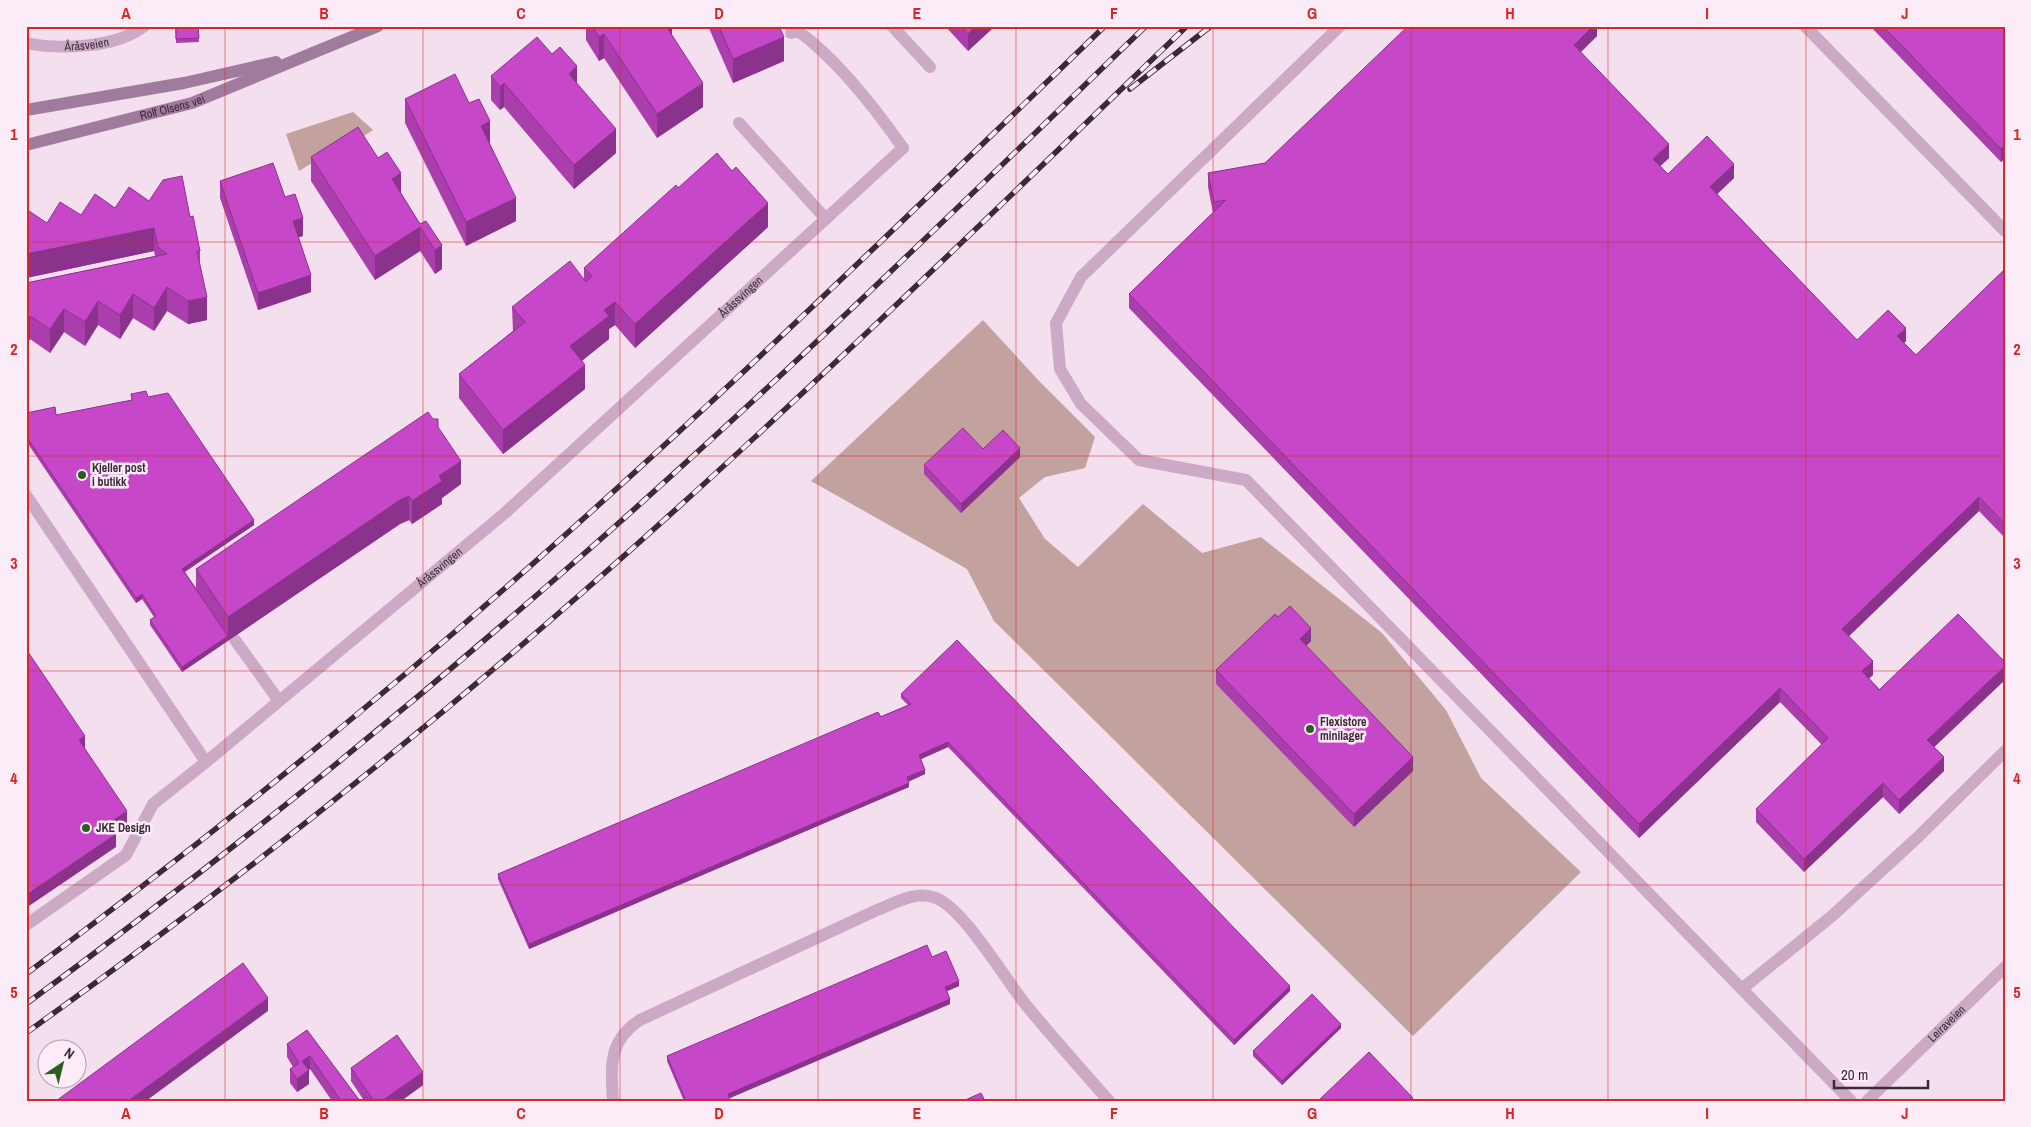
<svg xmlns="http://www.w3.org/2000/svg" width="2031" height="1127" font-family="'Archivo Narrow',sans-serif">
	<rect width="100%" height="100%" fill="#f4dfee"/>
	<g fill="#c3a19e">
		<path d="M 353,112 L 373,130 L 346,148 L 333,150 L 299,171 L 286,134 Z"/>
		<path d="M 983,320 L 1040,382 L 1095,437 L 1085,468 L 1045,477 L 1019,498 L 1045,539 L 1078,567 L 1143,504 L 1202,553 L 1261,537 L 1382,633 L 1446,710 L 1481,778 L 1581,872 L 1413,1036 L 994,621 L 967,569 L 811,481 Z"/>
	</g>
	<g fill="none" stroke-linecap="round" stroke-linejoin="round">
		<g stroke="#ccaac6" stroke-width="12">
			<path d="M 892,26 L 930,67"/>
			<path d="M 1340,26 L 1081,277 L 1056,323 L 1060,369 L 1081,404 L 1139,460 L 1246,480 L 1851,1101"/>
			<path d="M 1805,26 L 2005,231"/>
			<path d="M 791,33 L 798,31 C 838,60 875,108 903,148"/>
			<path id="s1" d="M 26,43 C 59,50 117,48 144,26"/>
			<path d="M 739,123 L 826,219"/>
			<path d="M 235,640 L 279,701"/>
			<path d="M 26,925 L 126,855 L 153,804 L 206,762"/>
			<path d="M 1743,988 L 1832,916 L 1918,837 L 2005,751"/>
			<path d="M 613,1101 C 611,1066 608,1041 640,1020 L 877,910 C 895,903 916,890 936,898 C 964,909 1005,979 1026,1005 C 1053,1038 1081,1069 1109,1101"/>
		</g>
		<g stroke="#ccaac6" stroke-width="12">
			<path id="s2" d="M 26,495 L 206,762 L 505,513 L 903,148"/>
			<path id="s3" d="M 1867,1101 L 2005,967"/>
		</g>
		<g stroke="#a07b9d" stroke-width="12">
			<path d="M 26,110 L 184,83 L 276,62"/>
			<path id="s4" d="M 26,145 L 192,103 L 378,26"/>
		</g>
		<defs>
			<g id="rail">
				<path d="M 1130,89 L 1211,26"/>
				<path d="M 26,974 C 171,867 312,754 450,636 C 676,442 890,233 1105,26"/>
				<path d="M 26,1004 C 211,868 390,724 562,573 C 763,398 954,211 1146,26"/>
				<path d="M 26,1033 C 219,895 405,748 583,592 C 791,410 988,217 1187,26"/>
			</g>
		</defs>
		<use href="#rail" stroke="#3a2a39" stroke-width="5.5"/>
		<use href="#rail" stroke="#fbecf7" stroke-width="4" stroke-dasharray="11" stroke-linecap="butt"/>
	</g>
	<g fill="#aa3eac">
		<path d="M 175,26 L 213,26 L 213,29 L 198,29 L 199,42 L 176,43 Z"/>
		<path d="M 586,26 L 672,26 L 672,35 L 703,107 L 657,138 L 604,58 L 599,61 L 586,40 Z"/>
		<path d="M 708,26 L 779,26 L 784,61 L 733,83 Z"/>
		<path d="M 945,26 L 995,26 L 968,51 Z"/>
		<path d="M 1597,26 L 1597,36 L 1580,52 L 1669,158 L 1660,166 L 1668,174 L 1734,178 L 1717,194 L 1857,340 L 1906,341 L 1904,343 L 1916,355 L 2005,269 L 2005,538 L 1979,511 L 1848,636 L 1873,675 L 1869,678 L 1934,747 L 1944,771 L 1899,814 L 1883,797 L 1804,872 L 1756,822 L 1756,809 L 1822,745 L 1780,702 L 1639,838 L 1129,308 L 1129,294 L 1213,213 L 1208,187 L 1208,173 L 1265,163 Z"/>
		<path d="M 1870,26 L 2005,26 L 2005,158 L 2001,162 Z"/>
		<path d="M 491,76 L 577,84 L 616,153 L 574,189 L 504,107 L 500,110 L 491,100 Z"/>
		<path d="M 405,99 L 490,145 L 516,221 L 466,246 L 405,123 Z"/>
		<path d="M 311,157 L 401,193 L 420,224 L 426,221 L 442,269 L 435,274 L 420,251 L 375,280 L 311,181 Z"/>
		<path d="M 220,181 L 285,197 L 303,236 L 298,237 L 311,292 L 258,310 L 220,198 Z"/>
		<path d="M 678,188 L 768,227 L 635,348 L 615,325 L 609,329 L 609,339 L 582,361 L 585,389 L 503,454 L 459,398 L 459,374 L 513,331 L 512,307 L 584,280 L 584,268 Z"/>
		<path d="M 149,201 L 190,217 L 200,251 L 200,265 L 207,320 L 188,324 L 167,311 L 154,331 L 133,318 L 120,339 L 98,325 L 85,346 L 64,332 L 50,353 L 30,339 L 26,345 L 26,283 L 155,256 L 154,251 L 26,278 L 26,209 L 47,223 Z"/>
		<path d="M 131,394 L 148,397 L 254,525 L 185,572 L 196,588 L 196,569 L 438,427 L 461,484 L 442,498 L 442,504 L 412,524 L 409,520 L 400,524 L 182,672 L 150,625 L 150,620 L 154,617 L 142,599 L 136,603 L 26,441 L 26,413 L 56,415 L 132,400 Z"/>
		<path d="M 983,449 L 1020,457 L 961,513 L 924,474 L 924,465 Z"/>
		<path d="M 1278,617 L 1311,641 L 1306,646 L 1413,771 L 1354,827 L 1216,684 L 1216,670 Z"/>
		<path d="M 901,694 L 1290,991 L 1234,1045 L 948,747 L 921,759 L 925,774 L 908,782 L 909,787 L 529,949 L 498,879 L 498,874 L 908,705 L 901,698 Z"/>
		<path d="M 932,957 L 959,986 L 947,991 L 950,1004 L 729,1098 L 730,1101 L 684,1101 L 667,1061 L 667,1056 Z"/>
		<path d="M 1341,1028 L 1282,1085 L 1253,1056 L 1253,1051 Z"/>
		<path d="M 307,1030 L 360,1101 L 332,1101 L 310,1069 L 308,1070 L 309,1084 L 297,1092 L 290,1083 L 290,1069 L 293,1067 L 287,1057 L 287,1044 Z"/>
		<path d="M 351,1068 L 423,1085 L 401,1101 L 361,1101 L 363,1099 L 351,1081 Z"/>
	</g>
	<g fill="#8b328c">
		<path d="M 663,26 L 672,26 L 672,40 Z"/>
		<path d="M 976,26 L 995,26 L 968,51 L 968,34 Z"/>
		<path d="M 1593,26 L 1597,26 L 1597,36 L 1574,59 L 1574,45 Z"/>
		<path d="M 604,34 L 604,58 L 599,61 L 599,37 Z"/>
		<path d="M 784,37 L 784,61 L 733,83 L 733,59 Z"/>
		<path d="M 577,66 L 577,90 L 569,74 Z"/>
		<path d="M 504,83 L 504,107 L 500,110 L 500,87 Z"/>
		<path d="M 703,83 L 703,107 L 657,138 L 657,114 Z"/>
		<path d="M 490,121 L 490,145 L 481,126 Z"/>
		<path d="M 616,129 L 616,153 L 574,189 L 574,165 Z"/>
		<path d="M 1669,144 L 1669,158 L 1653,173 L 1653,159 Z"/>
		<path d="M 2005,145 L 2005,158 L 2001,162 L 2001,149 Z"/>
		<path d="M 1734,164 L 1734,178 L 1710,201 L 1710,187 Z"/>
		<path d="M 401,173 L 401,197 L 392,179 Z"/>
		<path d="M 516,198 L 516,221 L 466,246 L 466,222 Z"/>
		<path d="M 768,203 L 768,227 L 635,348 L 635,324 Z"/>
		<path d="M 303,218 L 303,236 L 293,239 L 293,221 Z"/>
		<path d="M 420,227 L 420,251 L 375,280 L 375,256 Z"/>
		<path d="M 154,228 L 154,251 L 26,278 L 26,254 Z"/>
		<path d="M 442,245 L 442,269 L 435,274 L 435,250 Z"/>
		<path d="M 311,275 L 311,292 L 258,310 L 258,293 Z"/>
		<path d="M 167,287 L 167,311 L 154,331 L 154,308 Z"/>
		<path d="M 133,294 L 133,318 L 120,339 L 120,315 Z"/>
		<path d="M 207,297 L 207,320 L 188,324 L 188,301 Z"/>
		<path d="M 98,301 L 98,325 L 85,346 L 85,322 Z"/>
		<path d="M 615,302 L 615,325 L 609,329 L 609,339 L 570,370 L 570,346 L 604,310 Z"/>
		<path d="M 64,309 L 64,332 L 50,353 L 50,329 Z"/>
		<path d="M 30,316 L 30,339 L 26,345 L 26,321 Z"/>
		<path d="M 1906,328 L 1906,341 L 1897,350 L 1897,336 Z"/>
		<path d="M 585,365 L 585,389 L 503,454 L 503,430 Z"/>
		<path d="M 1020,448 L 1020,457 L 961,513 L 961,504 Z"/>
		<path d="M 461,461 L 461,484 L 442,498 L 442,504 L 412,524 L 412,501 L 439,476 Z"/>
		<path d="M 409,496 L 409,520 L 400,524 L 182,672 L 182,667 L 228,636 L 228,617 L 400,500 Z"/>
		<path d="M 1979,497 L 1979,511 L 1842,643 L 1842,629 Z"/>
		<path d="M 254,520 L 254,525 L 182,573 L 182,569 Z"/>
		<path d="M 142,594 L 142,599 L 136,603 L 136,598 Z"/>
		<path d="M 1311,628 L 1311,641 L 1300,652 L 1300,639 Z"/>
		<path d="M 1873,661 L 1873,675 L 1862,685 L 1862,671 Z"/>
		<path d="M 2005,666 L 2005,680 L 1927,754 L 1927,740 Z"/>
		<path d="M 1780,688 L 1780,702 L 1639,838 L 1639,824 Z"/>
		<path d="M 85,736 L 85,749 L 79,740 Z"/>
		<path d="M 948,742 L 948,747 L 919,760 L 919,755 Z"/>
		<path d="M 1413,757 L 1413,771 L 1354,827 L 1354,814 Z"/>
		<path d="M 1944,757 L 1944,771 L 1899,814 L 1899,800 Z"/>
		<path d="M 925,770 L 925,774 L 907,782 L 907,777 Z"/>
		<path d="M 909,783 L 909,787 L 529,949 L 529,944 Z"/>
		<path d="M 1883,783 L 1883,797 L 1804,872 L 1804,859 Z"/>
		<path d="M 127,811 L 127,824 L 109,836 L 109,823 Z"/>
		<path d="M 116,834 L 116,847 L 26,908 L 26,895 Z"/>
		<path d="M 959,981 L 959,986 L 945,992 L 945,987 Z"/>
		<path d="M 1290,986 L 1290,991 L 1234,1045 L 1234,1040 Z"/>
		<path d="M 268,998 L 268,1011 L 146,1101 L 128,1101 Z"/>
		<path d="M 950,999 L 950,1004 L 728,1099 L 728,1094 Z"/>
		<path d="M 1341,1024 L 1341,1028 L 1282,1085 L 1282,1081 Z"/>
		<path d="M 310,1056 L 310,1069 L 302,1074 L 302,1061 Z"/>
		<path d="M 309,1070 L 309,1084 L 297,1092 L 297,1079 Z"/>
		<path d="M 423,1072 L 423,1085 L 401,1101 L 382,1101 Z"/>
	</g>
	<g fill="#c648c8" stroke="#8b328c">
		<path d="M 176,26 L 198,26 L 199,38 L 176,39 Z"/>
		<path d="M 592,26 L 666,26 L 703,83 L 657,114 L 604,34 L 599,37 Z"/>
		<path d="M 719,26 L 779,26 L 784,37 L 733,59 Z"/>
		<path d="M 961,26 L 976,26 L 968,34 Z"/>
		<path d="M 1408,26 L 1593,26 L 1574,45 L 1669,144 L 1653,159 L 1668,174 L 1707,136 L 1734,164 L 1710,187 L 1857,340 L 1888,310 L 1906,328 L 1897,336 L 1916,355 L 2005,269 L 2005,524 L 1979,497 L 1842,629 L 1873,661 L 1862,671 L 1879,690 L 1958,614 L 2005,662 L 2005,666 L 1927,740 L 1944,757 L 1899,800 L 1883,783 L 1804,859 L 1756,809 L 1828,738 L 1780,688 L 1639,824 L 1129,294 L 1226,200 L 1214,202 L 1208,173 L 1265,163 Z"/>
		<path d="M 1883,26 L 2005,26 L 2005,145 L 2001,149 Z"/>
		<path d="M 537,37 L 552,54 L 560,47 L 577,66 L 569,74 L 616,129 L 574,165 L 504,83 L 500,87 L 491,76 Z"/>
		<path d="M 455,74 L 469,103 L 479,99 L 490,121 L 481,126 L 516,198 L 466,222 L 405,99 Z"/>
		<path d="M 358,127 L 378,158 L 387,152 L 401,173 L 392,179 L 420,224 L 426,221 L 442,245 L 435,250 L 420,227 L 375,256 L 311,157 Z"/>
		<path d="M 717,153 L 732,171 L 736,167 L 768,203 L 635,324 L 615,302 L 604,310 L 609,316 L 570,346 L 585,365 L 503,430 L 459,374 L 525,322 L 512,307 L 570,261 L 586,282 L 592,276 L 584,268 L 676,185 L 678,188 Z"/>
		<path d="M 273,163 L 285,197 L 295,194 L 303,218 L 293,221 L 311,275 L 258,293 L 220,181 Z"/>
		<path d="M 182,176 L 190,217 L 193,216 L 200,251 L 197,251 L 207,297 L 188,301 L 167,287 L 154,308 L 133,294 L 120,315 L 98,301 L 85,322 L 64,309 L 50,329 L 30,316 L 26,321 L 26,283 L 167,254 L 158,247 L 154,228 L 26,254 L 26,209 L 47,223 L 60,202 L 81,215 L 95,194 L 115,208 L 129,187 L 149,201 L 163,180 Z"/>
		<path d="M 146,391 L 148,397 L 168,393 L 254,520 L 182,569 L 228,636 L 182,667 L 150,620 L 156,616 L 142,594 L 136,598 L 26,436 L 26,413 L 55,407 L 56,415 L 132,400 L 131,394 Z"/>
		<path d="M 428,412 L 433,419 L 438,419 L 438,427 L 461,461 L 439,476 L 442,481 L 412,501 L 409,496 L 400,500 L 228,617 L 196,569 Z"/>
		<path d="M 963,428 L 983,449 L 1003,430 L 1020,448 L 961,504 L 924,465 Z"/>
		<path d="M 1290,606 L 1311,628 L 1300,639 L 1413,757 L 1354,814 L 1216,670 L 1275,614 L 1278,617 Z"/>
		<path d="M 957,640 L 1290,986 L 1234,1040 L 948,742 L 919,755 L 925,770 L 907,777 L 909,783 L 529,944 L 498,874 L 878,712 L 881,717 L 911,704 L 901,694 Z"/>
		<path d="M 26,649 L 85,736 L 79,740 L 127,811 L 109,823 L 116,834 L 26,895 Z"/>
		<path d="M 927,945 L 932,957 L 946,951 L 959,981 L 945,987 L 950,999 L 728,1094 L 730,1100 L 729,1101 L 686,1101 L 667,1056 Z"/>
		<path d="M 243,963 L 268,998 L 128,1101 L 56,1101 Z"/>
		<path d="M 1312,994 L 1341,1024 L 1282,1081 L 1253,1051 Z"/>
		<path d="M 307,1030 L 360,1101 L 341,1101 L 310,1056 L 302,1061 L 309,1070 L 297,1079 L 290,1069 L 299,1063 L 287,1044 Z"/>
		<path d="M 397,1035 L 423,1072 L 382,1101 L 374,1101 L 351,1068 Z"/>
		<path d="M 1369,1052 L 1413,1098 L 1410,1101 L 1318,1101 Z"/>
		<path d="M 981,1093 L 985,1101 L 963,1101 Z"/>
		<path d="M 366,1097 L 369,1101 L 361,1101 Z"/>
	</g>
	<path fill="none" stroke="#d62828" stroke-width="1" stroke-opacity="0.55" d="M 225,26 L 225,1101M 423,26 L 423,1101M 620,26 L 620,1101M 818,26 L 818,1101M 1016,26 L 1016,1101M 1213,26 L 1213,1101M 1411,26 L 1411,1101M 1608,26 L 1608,1101M 1806,26 L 1806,1101M 26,242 L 2005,242M 26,456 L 2005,456M 26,671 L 2005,671M 26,885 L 2005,885"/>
	<g fill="#2a5d1e" stroke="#fbecf7" stroke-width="2">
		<circle cx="82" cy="475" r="5"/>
		<circle cx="1310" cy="729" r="5"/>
		<circle cx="86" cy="828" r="5"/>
	</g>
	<g text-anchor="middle" stroke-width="5" stroke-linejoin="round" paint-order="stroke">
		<g font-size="12" fill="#3a2a39" stroke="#fbecf7">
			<text dy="4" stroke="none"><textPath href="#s1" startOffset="61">Åråsveien</textPath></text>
			<text dy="4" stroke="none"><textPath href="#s4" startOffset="151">Rolf Olsens vei</textPath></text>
			<text dy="4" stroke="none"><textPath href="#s2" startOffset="1031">Åråssvingen</textPath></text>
			<text dy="4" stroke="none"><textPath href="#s2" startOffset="626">Åråssvingen</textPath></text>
			<text dy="4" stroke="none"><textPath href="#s3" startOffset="111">Leiraveien</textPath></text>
		</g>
		<g font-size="12" font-weight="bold" fill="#3a2a39" stroke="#fbecf7" text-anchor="start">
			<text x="92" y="472">Kjeller post<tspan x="92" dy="14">i butikk</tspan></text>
			<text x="1320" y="726">Flexistore<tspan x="1320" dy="14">minilager</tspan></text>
			<text x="96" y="832">JKE Design</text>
		</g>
	</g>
	<rect width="2031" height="1127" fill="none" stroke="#fbecf7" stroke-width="55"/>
	<g transform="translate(62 1064) rotate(35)"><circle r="24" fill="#fbecf7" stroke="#ae9eab"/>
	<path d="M0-4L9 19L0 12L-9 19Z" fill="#2a5d1e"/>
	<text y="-8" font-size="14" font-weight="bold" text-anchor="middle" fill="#3a2a39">N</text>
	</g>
	<path d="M1834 1080v8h94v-8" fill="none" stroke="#3a2a39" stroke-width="2.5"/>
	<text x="1841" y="1080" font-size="15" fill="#3a2a39" stroke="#fbecf7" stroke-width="4" paint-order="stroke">20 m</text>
	<rect x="28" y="28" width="1976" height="1072" fill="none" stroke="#d62828" stroke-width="2"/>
	<g font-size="16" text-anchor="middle" font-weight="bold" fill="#d62828">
		<text x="126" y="19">A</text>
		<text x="324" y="19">B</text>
		<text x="521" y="19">C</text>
		<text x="719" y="19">D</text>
		<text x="917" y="19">E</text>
		<text x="1114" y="19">F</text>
		<text x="1312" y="19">G</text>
		<text x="1510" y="19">H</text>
		<text x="1707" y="19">I</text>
		<text x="1905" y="19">J</text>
		<text x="14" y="140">1</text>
		<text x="2017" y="140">1</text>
		<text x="14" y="355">2</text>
		<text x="2017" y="355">2</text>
		<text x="14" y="569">3</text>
		<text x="2017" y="569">3</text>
		<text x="14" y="784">4</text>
		<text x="2017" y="784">4</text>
		<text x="14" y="998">5</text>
		<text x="2017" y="998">5</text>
		<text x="126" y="1119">A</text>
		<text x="324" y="1119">B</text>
		<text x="521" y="1119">C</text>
		<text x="719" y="1119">D</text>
		<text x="917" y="1119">E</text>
		<text x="1114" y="1119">F</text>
		<text x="1312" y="1119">G</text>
		<text x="1510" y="1119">H</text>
		<text x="1707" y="1119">I</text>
		<text x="1905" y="1119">J</text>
	</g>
</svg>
